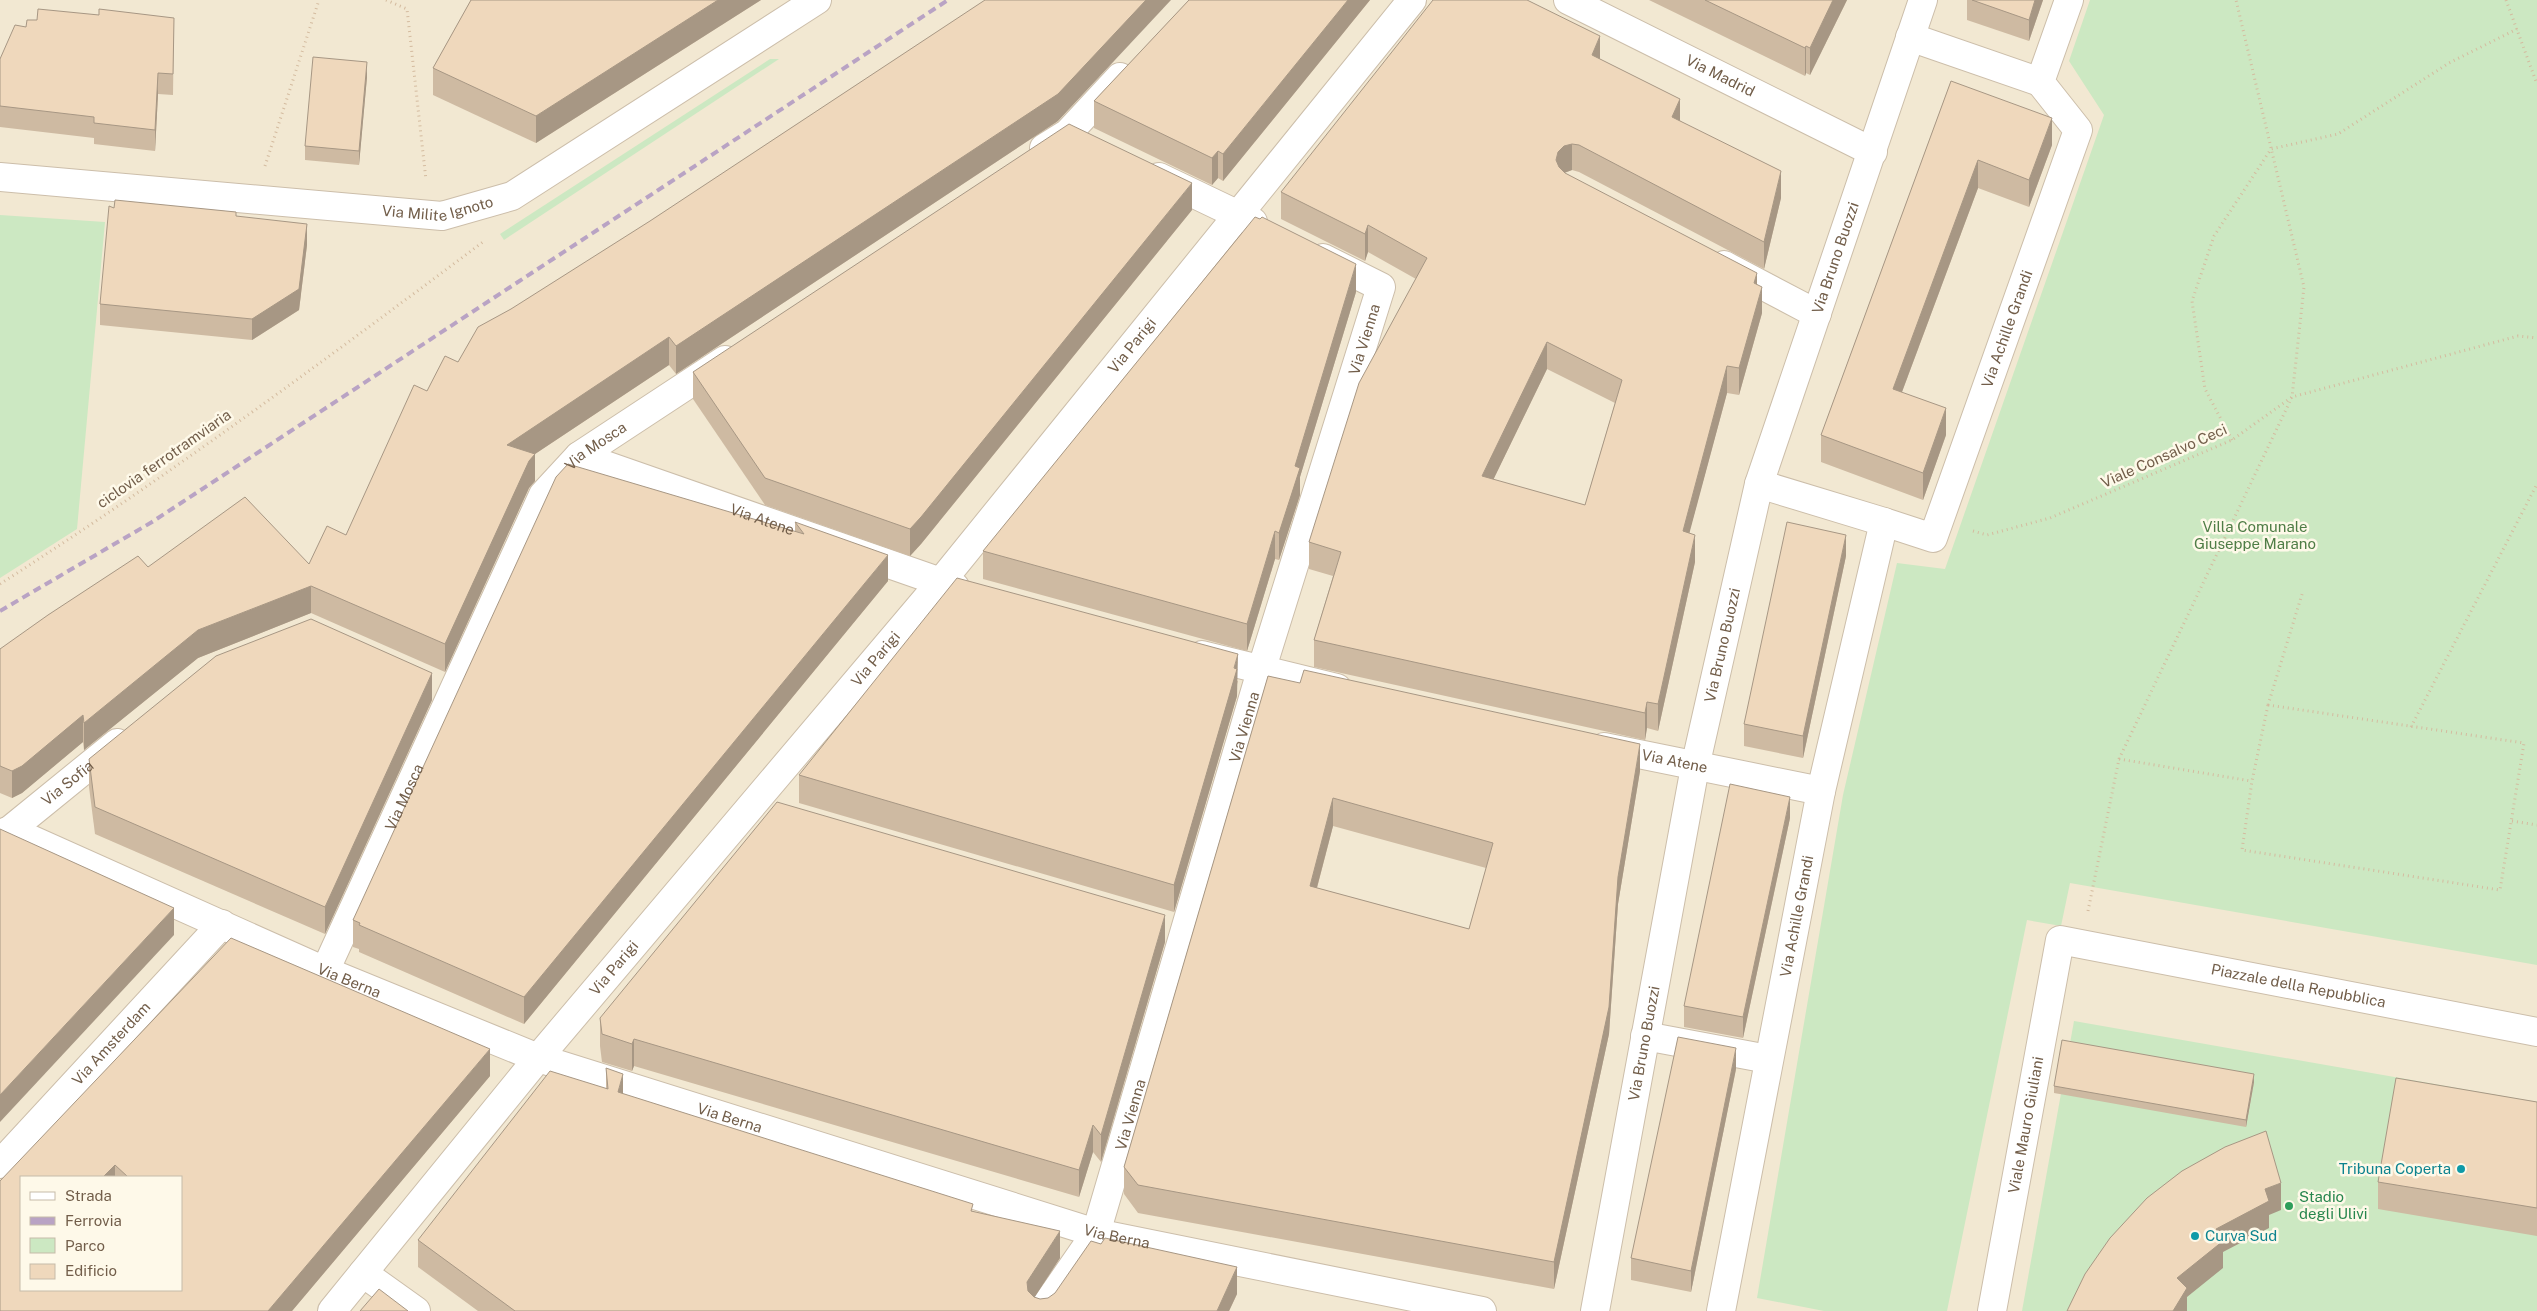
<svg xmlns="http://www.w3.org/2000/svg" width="2537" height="1311" font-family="'Public Sans',sans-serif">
	<rect width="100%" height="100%" fill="#fbf5e3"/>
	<path fill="#f2e8d2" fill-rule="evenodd" d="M 0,0 L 2537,0 L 2537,1311 L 0,1311 ZM 21,1177 L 181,1177 L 181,1290 L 21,1290 Z"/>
	<g fill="#cce8c2">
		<path d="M 2090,0 L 2537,0 L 2537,965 L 2070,883 L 2061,926 L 2027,920 L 1947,1311 L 1824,1311 L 1757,1298 L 1843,795 L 1897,563 L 1945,569 L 2104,115 L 2069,61 Z"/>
		<path d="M 770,59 L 779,59 L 504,240 L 500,234 Z"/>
		<path d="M 0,215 L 105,222 L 77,529 L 0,578 Z"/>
		<path d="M 2074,1021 L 2537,1102 L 2537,1311 L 2022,1311 Z"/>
	</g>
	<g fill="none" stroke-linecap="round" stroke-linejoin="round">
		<defs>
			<g id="minor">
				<path id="s1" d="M 1568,0 L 1873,152"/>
				<path d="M 1910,37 L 2040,82"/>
				<path d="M 1044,148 L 1068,133 L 1120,77"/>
				<path id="s2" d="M 0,177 L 442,216 L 512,196 L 817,0"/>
				<path d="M 1159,177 L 1253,222"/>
				<path d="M 1724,265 L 1817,314"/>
				<path id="s3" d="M 579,456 L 955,587"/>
				<path d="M 1759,484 L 1884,522"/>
				<path d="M 1202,655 L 1337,688"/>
				<path id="s4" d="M 1604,747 L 1821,791"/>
				<path id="s5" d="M 10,830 L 325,971 L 538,1058 L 1096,1233 L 1482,1311"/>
				<path id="s6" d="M 0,834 L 10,830 L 117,743"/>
				<path id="s7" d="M 325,971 L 543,495 L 579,456 L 725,360"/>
				<path d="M 1645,1036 L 1768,1059"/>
				<path id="s8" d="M 0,1164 L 222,924"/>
				<path d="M 363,1273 L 416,1311"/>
				<path id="s9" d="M 332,1311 L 538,1058 L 940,583 L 1412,0"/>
				<path id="s10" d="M 1042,1311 L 1096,1233 L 1261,671 L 1381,287 L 1323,258"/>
				<path id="s11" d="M 1595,1311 L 1695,767 L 1759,484 L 1923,0"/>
				<path id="s12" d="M 1721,1311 L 1821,791 L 1884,522 L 1933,538 L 2078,130 L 2040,82 L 2069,0"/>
				<path id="s13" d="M 1992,1311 L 2060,940 L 2537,1032"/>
			</g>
		</defs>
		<use href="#minor" stroke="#ccbeaa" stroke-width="30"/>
		<g stroke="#d4bb9f" stroke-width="3" stroke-dasharray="1 4" stroke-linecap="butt">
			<path d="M 386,0 L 407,9 L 426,180"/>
			<path d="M 2506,0 L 2537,84"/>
			<path d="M 265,166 L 319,0"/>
			<path d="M 2232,440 L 2205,389 L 2192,301 L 2214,236 L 2271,149 L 2338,134 L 2449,63 L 2517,29"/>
			<path d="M 1973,531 L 1987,535 L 2050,518 L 2232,440 L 2292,397 L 2518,336 L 2537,338"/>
			<path d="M 0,584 C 166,478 325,360 483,242"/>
			<path d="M 2268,705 L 2524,743 L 2500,890 L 2242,850 L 2252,781 Z"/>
			<path d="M 2268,705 L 2303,591"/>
			<path d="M 2411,727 L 2537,484"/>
			<path d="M 2119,759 L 2251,781"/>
			<path d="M 2512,821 L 2537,825"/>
			<path d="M 2088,911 L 2119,759 L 2292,397 L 2304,287 L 2236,0"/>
		</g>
		<use href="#minor" stroke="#fff" stroke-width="28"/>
		<path stroke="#b9a3c4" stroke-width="4" stroke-dasharray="8 5" stroke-linecap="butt" d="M 0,611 L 152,522 L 948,0"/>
	</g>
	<g fill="#cebaa2" fill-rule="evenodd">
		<path d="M 471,0 L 761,0 L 536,143 L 433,95 L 433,68 Z"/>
		<path d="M 1189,0 L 1370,0 L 1223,181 L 1218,178 L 1212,185 L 1094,128 L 1094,101 Z"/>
		<path d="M 1649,0 L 1847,0 L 1810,75 L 1806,73 L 1805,76 Z"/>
		<path d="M 1967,0 L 2043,0 L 2029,41 L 1967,20 Z"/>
		<path d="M 99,15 L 174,18 L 173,95 L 158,94 L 155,151 L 94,144 L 94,138 L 0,127 L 0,59 L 26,27 L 37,20 Z"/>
		<path d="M 1600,59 L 1781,198 L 1764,269 L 1579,172 L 1572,170 L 1564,173 L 1757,284 L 1762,313 L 1739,395 L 1727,393 L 1689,533 L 1695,562 L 1658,731 L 1647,728 L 1645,740 L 1314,667 L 1314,640 L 1333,576 L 1309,569 L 1309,542 L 1416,279 L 1368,252 L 1365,261 L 1281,219 L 1281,192 ZM 1547,369 L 1615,403 L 1585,505 L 1493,480 Z"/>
		<path d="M 367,77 L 359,165 L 305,160 L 305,146 Z"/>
		<path d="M 1951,81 L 2052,145 L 2029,207 L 1978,188 L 1902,392 L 1946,435 L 1923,500 L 1821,462 L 1821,435 Z"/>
		<path d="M 1058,121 L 676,374 L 669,365 L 535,454 L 535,481 L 529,488 L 445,672 L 311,613 L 198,658 L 84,750 L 83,742 L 22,793 L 12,798 L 0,793 L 0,649 L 148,567 L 309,564 L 346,535 L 427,391 L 458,362 Z"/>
		<path d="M 114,208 L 236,216 L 307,245 L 299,310 L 252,340 L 100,325 L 100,304 Z"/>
		<path d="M 1192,210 L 921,544 L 910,556 L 765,505 L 693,399 L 693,372 Z"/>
		<path d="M 1356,292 L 1300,477 L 1300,495 L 1279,560 L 1275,559 L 1247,651 L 983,579 L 983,551 Z"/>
		<path d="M 795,522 L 888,581 L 524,1024 L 359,952 L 359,949 L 353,947 L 353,920 L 795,532 Z"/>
		<path d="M 1846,556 L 1803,758 L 1744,746 L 1744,724 Z"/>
		<path d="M 1268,676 L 1640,771 L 1618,904 L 1609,1034 L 1554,1289 L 1138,1213 L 1124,1194 L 1124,1167 ZM 1333,826 L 1486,868 L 1469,929 L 1317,888 Z"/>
		<path d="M 1238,681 L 1237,684 L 1237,696 L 1174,912 L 799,803 L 799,775 Z"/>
		<path d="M 432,700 L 325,934 L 95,834 L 89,787 L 89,759 Z"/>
		<path d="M 1790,818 L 1743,1038 L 1684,1027 L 1684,1006 Z"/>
		<path d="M 1165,942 L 1101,1162 L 1093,1152 L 1079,1197 L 634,1066 L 632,1071 L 602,1062 L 600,1046 L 600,1018 Z"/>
		<path d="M 606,1068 L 623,1094 L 973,1211 L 1060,1258 L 1034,1297 L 1040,1299 L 1237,1294 L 1229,1311 L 478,1311 L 418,1267 L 418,1240 L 606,1088 Z"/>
		<path d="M 1736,1069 L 1691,1292 L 1631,1280 L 1631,1258 Z"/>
		<path d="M 490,1076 L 292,1311 L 0,1311 L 0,1181 ZM 21,1177 L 181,1177 L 181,1290 L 21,1290 Z"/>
		<path d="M 2254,1082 L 2246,1127 L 2054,1093 L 2054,1086 Z"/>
		<path d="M 2537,1102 L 2537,1236 L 2378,1209 L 2378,1182 Z"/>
	</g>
	<g fill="#a79784">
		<path d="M 718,0 L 761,0 L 536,143 L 536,116 Z"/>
		<path d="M 1146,0 L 1171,0 L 1058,121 L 676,374 L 676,346 Z"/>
		<path d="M 1348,0 L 1370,0 L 1223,181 L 1223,154 Z"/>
		<path d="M 1833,0 L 1847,0 L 1810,75 L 1810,48 Z"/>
		<path d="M 2035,0 L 2043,0 L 2029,41 L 2029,20 Z"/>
		<path d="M 1600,36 L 1600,63 L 1592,55 Z"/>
		<path d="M 1806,46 L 1806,73 L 1805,76 L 1805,48 Z"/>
		<path d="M 367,62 L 367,77 L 359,165 L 359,151 Z"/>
		<path d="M 158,73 L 158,94 L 155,151 L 155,130 Z"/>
		<path d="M 1680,99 L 1680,125 L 1672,117 Z"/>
		<path d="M 2052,118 L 2052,145 L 2029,207 L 2029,180 Z"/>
		<path d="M 1572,144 L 1572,170 L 1564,173 L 1558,179 L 1556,160 L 1558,152 L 1564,146 Z"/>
		<path d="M 1218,151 L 1218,178 L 1212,185 L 1212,158 Z"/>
		<path d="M 1978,160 L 1978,188 L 1893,416 L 1893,389 Z"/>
		<path d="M 1781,171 L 1781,198 L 1764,269 L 1764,242 Z"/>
		<path d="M 1192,183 L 1192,210 L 921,544 L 910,556 L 910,529 Z"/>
		<path d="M 307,224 L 307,245 L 299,310 L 252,340 L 252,319 Z"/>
		<path d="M 1368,225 L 1368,252 L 1365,261 L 1365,234 Z"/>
		<path d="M 1356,264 L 1356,292 L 1300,477 L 1300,495 L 1279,560 L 1279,533 L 1295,466 Z"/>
		<path d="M 1757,273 L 1757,300 L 1754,283 Z"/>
		<path d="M 1762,287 L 1762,313 L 1739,395 L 1739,368 Z"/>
		<path d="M 669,337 L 669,365 L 535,454 L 535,481 L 529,488 L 445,672 L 445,644 L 507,445 Z"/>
		<path d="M 1547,342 L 1547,369 L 1482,503 L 1482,476 Z"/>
		<path d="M 1727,366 L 1727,393 L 1683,557 L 1683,531 Z"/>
		<path d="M 1946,408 L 1946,435 L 1923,500 L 1923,473 Z"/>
		<path d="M 1275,531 L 1275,559 L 1247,651 L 1247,624 Z"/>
		<path d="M 1695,535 L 1695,562 L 1658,731 L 1658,704 Z"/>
		<path d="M 1846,535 L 1846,556 L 1803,758 L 1803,736 Z"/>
		<path d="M 888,555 L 888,581 L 524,1024 L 524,997 Z"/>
		<path d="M 311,586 L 311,613 L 198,658 L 84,750 L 84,723 L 198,630 Z"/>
		<path d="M 1238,654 L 1237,696 L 1174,912 L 1174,885 Z"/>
		<path d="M 432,673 L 432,700 L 325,934 L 325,907 Z"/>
		<path d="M 1647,702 L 1647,728 L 1645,740 L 1645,713 Z"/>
		<path d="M 83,715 L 83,742 L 22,793 L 12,798 L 12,771 Z"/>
		<path d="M 1640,744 L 1640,771 L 1618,904 L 1609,1034 L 1554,1289 L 1554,1262 Z"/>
		<path d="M 1790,797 L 1790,818 L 1743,1038 L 1743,1017 Z"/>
		<path d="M 1333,798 L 1333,826 L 1310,914 L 1310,886 Z"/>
		<path d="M 174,908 L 174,935 L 0,1122 L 0,1095 Z"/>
		<path d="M 1165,915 L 1165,942 L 1101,1162 L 1101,1135 Z"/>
		<path d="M 634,1039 L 634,1066 L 632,1071 L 632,1044 Z"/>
		<path d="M 1736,1048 L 1736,1069 L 1691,1292 L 1691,1271 Z"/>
		<path d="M 490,1049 L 490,1076 L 292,1311 L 268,1311 Z"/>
		<path d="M 623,1074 L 623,1101 L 618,1092 Z"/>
		<path d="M 2254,1074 L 2254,1082 L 2246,1127 L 2246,1120 Z"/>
		<path d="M 1093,1125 L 1093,1152 L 1079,1197 L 1079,1170 Z"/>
		<path d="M 115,1165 L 115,1177 L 103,1177 Z"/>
		<path d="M 2281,1183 L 2281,1210 L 2269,1215 L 2269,1228 L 2223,1252 L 2223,1268 L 2187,1297 L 2187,1311 L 2173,1311 L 2177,1278 L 2216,1229 L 2265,1189 Z"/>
		<path d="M 1060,1231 L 1060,1258 L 1027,1309 L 1027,1282 Z"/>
		<path d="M 1237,1267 L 1237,1294 L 1229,1311 L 1217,1311 Z"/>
	</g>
	<g fill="#efd8bc" stroke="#a79784" fill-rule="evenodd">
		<path d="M 471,0 L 718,0 L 536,116 L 433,68 Z"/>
		<path d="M 985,0 L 1146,0 L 1058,94 L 676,346 L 669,337 L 507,445 L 535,454 L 529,461 L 445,644 L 311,586 L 198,630 L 84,723 L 83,715 L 22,766 L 12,771 L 0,766 L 0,649 L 48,615 L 138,556 L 148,567 L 245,497 L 309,564 L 327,526 L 346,535 L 414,385 L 427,391 L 445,356 L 458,362 L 478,327 L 511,309 L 650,221 Z"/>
		<path d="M 1189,0 L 1348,0 L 1223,154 L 1218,151 L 1212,158 L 1094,101 Z"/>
		<path d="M 1433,0 L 1527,0 L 1600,36 L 1592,55 L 1680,99 L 1672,117 L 1781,171 L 1764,242 L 1579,145 L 1572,144 L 1564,146 L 1558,152 L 1556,160 L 1559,167 L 1565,173 L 1757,273 L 1754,283 L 1762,287 L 1739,368 L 1727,366 L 1683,531 L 1695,535 L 1658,704 L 1647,702 L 1645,713 L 1314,640 L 1341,552 L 1309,542 L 1359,383 L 1427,258 L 1368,225 L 1365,234 L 1281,192 ZM 1547,342 L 1622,380 L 1585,505 L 1482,476 Z"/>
		<path d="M 1705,0 L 1833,0 L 1810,48 L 1806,46 L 1805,48 Z"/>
		<path d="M 1972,0 L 2035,0 L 2029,20 Z"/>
		<path d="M 38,9 L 99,15 L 99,9 L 174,18 L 173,74 L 158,73 L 155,130 L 94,123 L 94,117 L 0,106 L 0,59 L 15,25 L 26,27 L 27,20 L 37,20 Z"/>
		<path d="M 313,57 L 367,62 L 359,151 L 305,146 Z"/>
		<path d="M 1951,81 L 2052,118 L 2029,180 L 1978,160 L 1893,389 L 1946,408 L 1923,473 L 1821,435 Z"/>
		<path d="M 1069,124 L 1192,183 L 921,517 L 910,529 L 765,478 L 693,372 Z"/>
		<path d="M 115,200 L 236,212 L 236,216 L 307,224 L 299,289 L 252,319 L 100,304 L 109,206 L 114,208 Z"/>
		<path d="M 1255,217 L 1260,219 L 1262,217 L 1356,264 L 1295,466 L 1300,468 L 1279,533 L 1275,531 L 1247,624 L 983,551 Z"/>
		<path d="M 568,464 L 804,534 L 795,522 L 888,555 L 524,997 L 359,925 L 360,923 L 353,920 L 556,477 Z"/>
		<path d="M 1787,522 L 1846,535 L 1803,736 L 1744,724 Z"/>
		<path d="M 957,578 L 1238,654 L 1234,668 L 1237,669 L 1174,885 L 799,775 Z"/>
		<path d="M 311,619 L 432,673 L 325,907 L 95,807 L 89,759 L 216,656 Z"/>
		<path d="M 1304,670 L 1640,744 L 1618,877 L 1609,1007 L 1554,1262 L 1138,1185 L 1124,1167 L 1268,676 L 1300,683 ZM 1333,798 L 1493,843 L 1469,929 L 1310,886 Z"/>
		<path d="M 1730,784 L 1790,797 L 1743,1017 L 1684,1006 Z"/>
		<path d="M 777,802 L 1165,915 L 1101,1135 L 1093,1125 L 1079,1170 L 634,1039 L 632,1044 L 602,1034 L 600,1018 Z"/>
		<path d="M 0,829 L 174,908 L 0,1095 Z"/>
		<path d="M 231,938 L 490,1049 L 268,1311 L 0,1311 L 0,1181 ZM 115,1165 L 128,1177 L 181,1177 L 181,1290 L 21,1290 L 21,1177 L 103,1177 Z"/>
		<path d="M 1678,1037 L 1736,1048 L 1691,1271 L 1631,1258 Z"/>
		<path d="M 2062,1040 L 2254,1074 L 2246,1120 L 2054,1086 Z"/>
		<path d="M 606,1068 L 623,1074 L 618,1092 L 973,1204 L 971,1211 L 1060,1231 L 1027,1282 L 1028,1291 L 1034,1297 L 1040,1299 L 1048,1298 L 1055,1293 L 1091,1241 L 1101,1244 L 1105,1238 L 1237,1267 L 1217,1311 L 515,1311 L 418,1240 L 550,1071 L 608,1089 Z"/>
		<path d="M 2396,1078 L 2537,1102 L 2537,1208 L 2378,1182 Z"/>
		<path d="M 2266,1131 L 2281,1183 L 2265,1189 L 2269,1201 L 2216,1229 L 2223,1241 L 2177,1278 L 2187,1288 L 2173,1311 L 2067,1311 L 2085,1274 L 2110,1238 L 2147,1198 L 2182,1171 L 2225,1147 Z"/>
		<path d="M 379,1289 L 408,1311 L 360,1311 Z"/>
	</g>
	<g fill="#0f9aa8" stroke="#fef9e9" stroke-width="2">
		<circle cx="2461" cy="1169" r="5"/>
		<circle cx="2195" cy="1236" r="5"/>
	</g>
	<circle fill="#2e9e5b" stroke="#fef9e9" stroke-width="2" cx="2289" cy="1206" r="5"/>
	<g text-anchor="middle" stroke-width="5" stroke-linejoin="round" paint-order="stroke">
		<g font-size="15" fill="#725e4a" stroke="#fef9e9">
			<text dy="5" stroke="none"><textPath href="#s1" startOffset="170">Via Madrid</textPath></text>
			<text dy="5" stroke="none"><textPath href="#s2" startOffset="440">Via Milite Ignoto</textPath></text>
			<text dy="5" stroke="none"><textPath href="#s11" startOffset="1082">Via Bruno Buozzi</textPath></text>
			<text dy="5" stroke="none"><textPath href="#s12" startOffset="1079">Via Achille Grandi</textPath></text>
			<text dy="5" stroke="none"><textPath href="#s10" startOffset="1028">Via Vienna</textPath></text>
			<text dy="5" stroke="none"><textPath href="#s9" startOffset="1254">Via Parigi</textPath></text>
			<text dy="5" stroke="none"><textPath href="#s7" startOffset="596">Via Mosca</textPath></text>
			<text transform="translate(2164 456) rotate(-24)" y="5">Viale Consalvo Ceci</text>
			<text transform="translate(164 459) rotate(-35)" y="5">ciclovia ferrotramviaria</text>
			<text dy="5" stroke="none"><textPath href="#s3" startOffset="194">Via Atene</textPath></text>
			<text dy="5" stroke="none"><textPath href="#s11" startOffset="678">Via Bruno Buozzi</textPath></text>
			<text dy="5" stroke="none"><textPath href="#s9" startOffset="849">Via Parigi</textPath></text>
			<text dy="5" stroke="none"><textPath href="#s10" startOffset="622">Via Vienna</textPath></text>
			<text dy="5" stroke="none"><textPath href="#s4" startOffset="72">Via Atene</textPath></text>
			<text dy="5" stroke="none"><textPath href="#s6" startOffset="85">Via Sofia</textPath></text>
			<text dy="5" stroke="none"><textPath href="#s7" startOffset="191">Via Mosca</textPath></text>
			<text dy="5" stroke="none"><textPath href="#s12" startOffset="402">Via Achille Grandi</textPath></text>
			<text dy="5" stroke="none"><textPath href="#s9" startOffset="444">Via Parigi</textPath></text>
			<text dy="5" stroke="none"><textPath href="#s5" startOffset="371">Via Berna</textPath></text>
			<text dy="5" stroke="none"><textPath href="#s13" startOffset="620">Piazzale della Repubblica</textPath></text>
			<text dy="5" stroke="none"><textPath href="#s11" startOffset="272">Via Bruno Buozzi</textPath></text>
			<text dy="5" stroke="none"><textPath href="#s8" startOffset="164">Via Amsterdam</textPath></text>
			<text dy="5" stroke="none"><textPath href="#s10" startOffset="218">Via Vienna</textPath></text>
			<text dy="5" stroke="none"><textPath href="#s5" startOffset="776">Via Berna</textPath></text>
			<text dy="5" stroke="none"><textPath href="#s13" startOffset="189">Viale Mauro Giuliani</textPath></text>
			<text dy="5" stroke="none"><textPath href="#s5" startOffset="1181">Via Berna</textPath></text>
		</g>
		<g font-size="15" fill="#4f7d46" stroke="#fef9e9">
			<text x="2255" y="532">Villa Comunale<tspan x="2255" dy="17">Giuseppe Marano</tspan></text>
		</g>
		<g font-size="15" fill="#0d838f" stroke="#fef9e9" text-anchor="end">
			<text x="2451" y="1174">Tribuna Coperta</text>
			<text x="2205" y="1241" text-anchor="start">Curva Sud</text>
		</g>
		<g font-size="15" fill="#27864d" stroke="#fef9e9" text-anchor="start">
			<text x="2299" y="1202">Stadio<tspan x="2299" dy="17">degli Ulivi</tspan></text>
		</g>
	</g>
	<rect x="20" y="1176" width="162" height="115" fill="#fef9e9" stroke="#c6bba9"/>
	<rect x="30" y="1192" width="25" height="8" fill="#ffffff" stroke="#c6bba9"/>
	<text x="65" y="1201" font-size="15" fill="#725e4a">Strada</text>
	<rect x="30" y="1217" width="25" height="8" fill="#b9a3c4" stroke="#c6bba9"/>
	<text x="65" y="1226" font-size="15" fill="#725e4a">Ferrovia</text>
	<rect x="30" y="1238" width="25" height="15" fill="#cce8c2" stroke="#c6bba9"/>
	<text x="65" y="1251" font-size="15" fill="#725e4a">Parco</text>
	<rect x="30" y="1264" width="25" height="15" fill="#efd8bc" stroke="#c6bba9"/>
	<text x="65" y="1276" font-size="15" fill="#725e4a">Edificio</text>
</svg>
